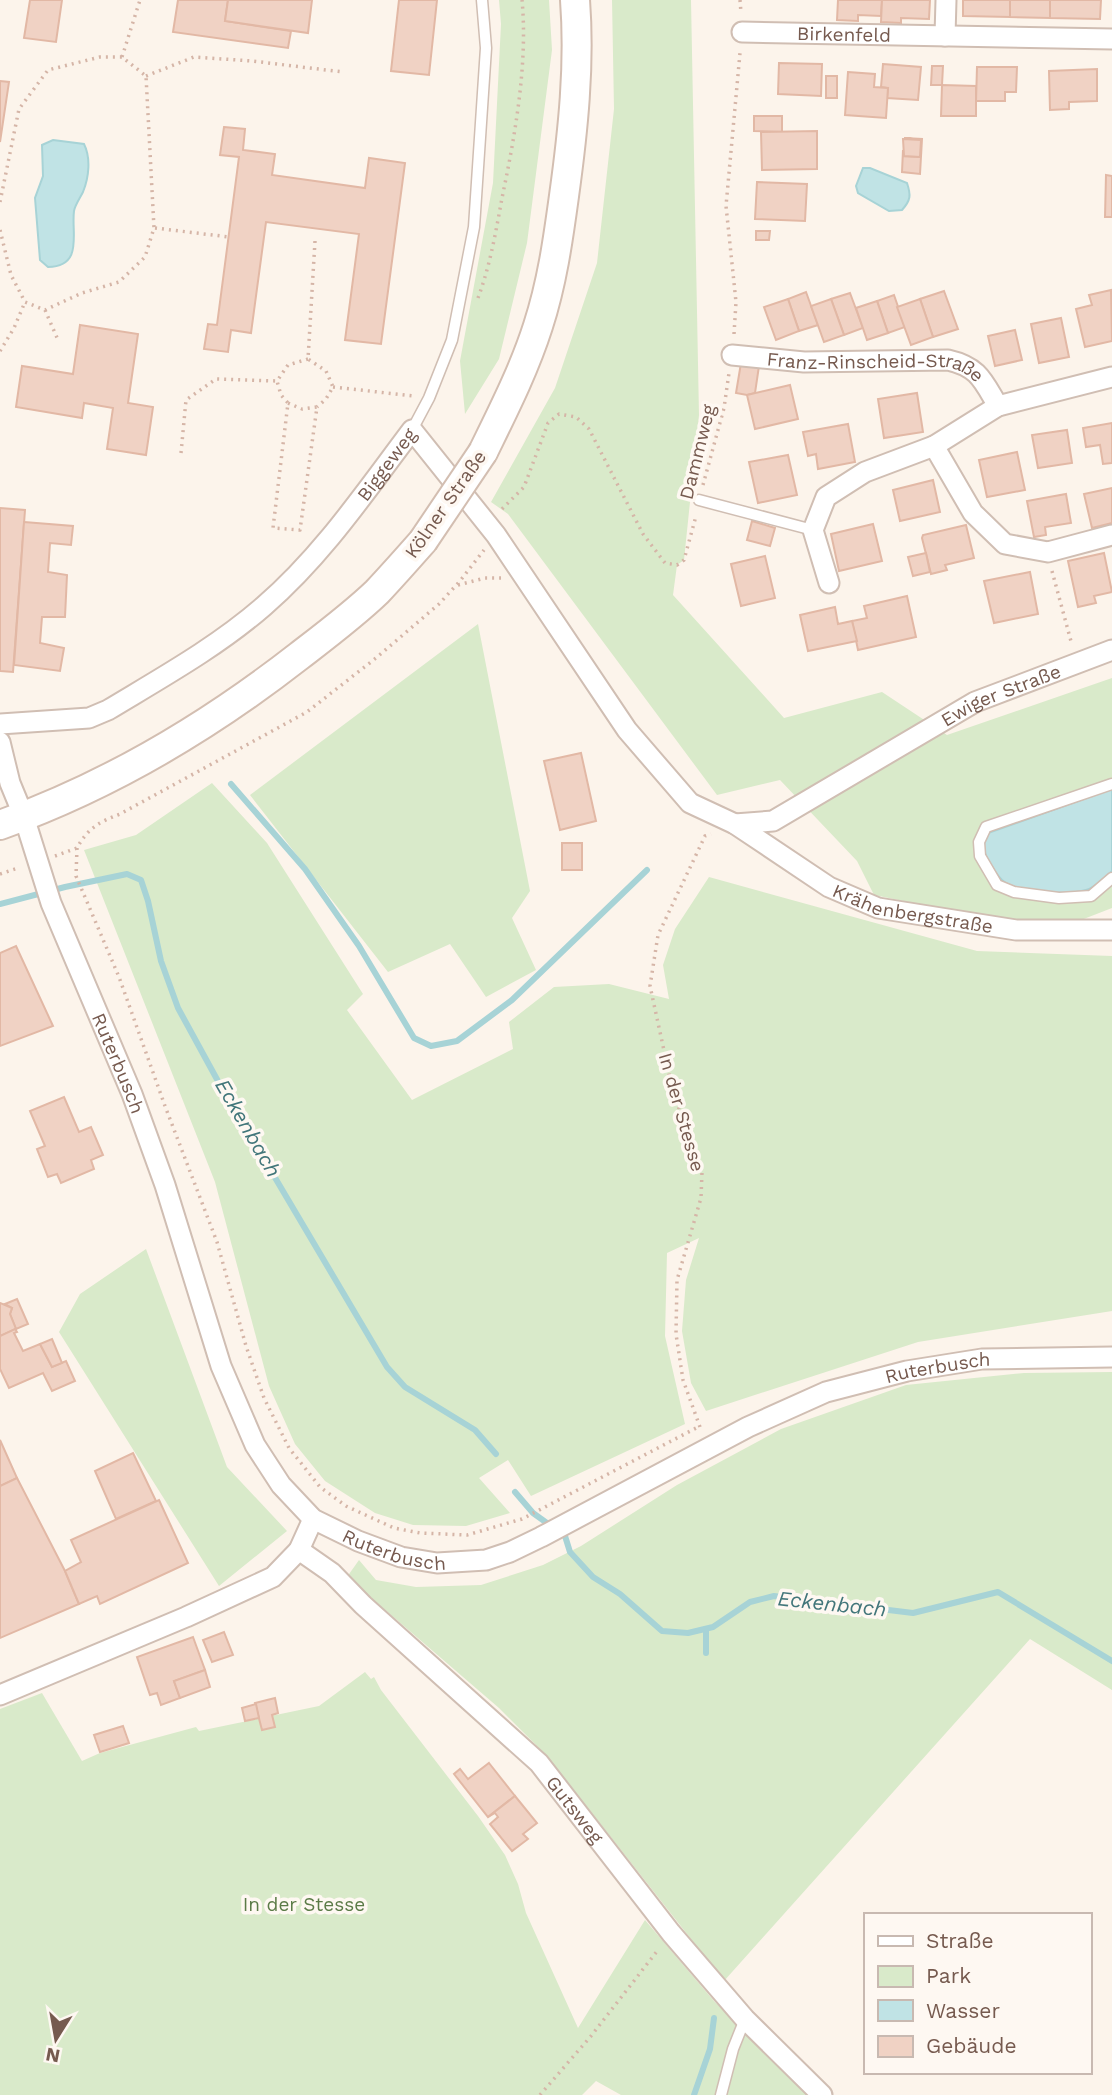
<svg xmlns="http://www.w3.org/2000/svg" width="1112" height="2095" font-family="'Work Sans',sans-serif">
	<rect width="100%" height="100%" fill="#fcf4eb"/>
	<g fill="#d9eaca">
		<path d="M 499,0 L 549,0 L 552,50 L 527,243 L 499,359 L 465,414 L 460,361 L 493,183 L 501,24 Z"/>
		<path d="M 612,0 L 691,0 L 699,415 L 684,560 L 677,565 L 673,595 L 784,718 L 882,692 L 947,735 L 1112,678 L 1112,908 L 1076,922 L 992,919 L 874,895 L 857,861 L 780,780 L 717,795 L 508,514 L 491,502 L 555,388 L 597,263 L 614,109 Z"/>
		<path d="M 478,624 L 530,891 L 512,918 L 536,970 L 486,997 L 450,944 L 388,972 L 250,795 Z"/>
		<path d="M 212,783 L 267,843 L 363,994 L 347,1010 L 412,1100 L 513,1049 L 509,1022 L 554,987 L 609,984 L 669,999 L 663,965 L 675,929 L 709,877 L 977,951 L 1112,956 L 1112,1311 L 918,1342 L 706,1411 L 691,1383 L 682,1331 L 686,1280 L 699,1238 L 667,1253 L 665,1336 L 685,1424 L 531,1496 L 508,1460 L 479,1478 L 510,1513 L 466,1526 L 413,1525 L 375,1513 L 325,1481 L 295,1444 L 269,1386 L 215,1182 L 84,850 L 136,835 Z"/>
		<path d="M 146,1249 L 227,1467 L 287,1531 L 219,1586 L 59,1332 L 80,1294 Z"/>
		<path d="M 1112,1372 L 1112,1690 L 1030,1639 L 724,1981 L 547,1756 L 499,1708 L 347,1577 L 359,1560 L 376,1580 L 416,1587 L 481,1585 L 543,1565 L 581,1546 L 677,1485 L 781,1429 L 906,1385 L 1024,1373 Z"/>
		<path d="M 365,1672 L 371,1679 L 374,1677 L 381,1690 L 478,1816 L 505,1855 L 518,1884 L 526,1913 L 578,2028 L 645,1920 L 714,2001 L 808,2095 L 621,2095 L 596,2081 L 582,2095 L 0,2095 L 0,1709 L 42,1693 L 82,1761 L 100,1753 L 196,1727 L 199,1731 L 319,1706 Z"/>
	</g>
	<g fill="#c0e3e5" stroke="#a7d3d6" stroke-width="2">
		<path d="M 53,140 L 84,144 C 91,158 89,177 83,192 C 80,198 75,205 74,211 C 71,233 84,266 48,267 L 40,260 L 35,198 L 43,176 L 42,145 Z"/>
		<path d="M 863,168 L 870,168 L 907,183 C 911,195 911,200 902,210 L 889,211 L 858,193 L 856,186 Z"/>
		<path d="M 1112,789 L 1112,871 C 1105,877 1095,888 1086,890 C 1067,895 1017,894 1002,880 C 996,874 991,866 987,858 C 982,849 983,841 988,833 Z"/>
	</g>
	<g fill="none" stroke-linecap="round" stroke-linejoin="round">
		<g stroke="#a7d3d6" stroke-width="6">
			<path d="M 231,784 L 305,869 L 359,946 L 414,1038 L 431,1046 L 457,1041 L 512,1000 L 647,870"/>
			<path d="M 0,904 L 65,887 L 127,874 L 141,880 L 148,901 L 161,961 L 178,1008 L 219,1083 L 387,1367 L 405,1387 L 475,1430 L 496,1454"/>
			<path d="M 515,1492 L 533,1513 L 565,1536 L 570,1552 L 593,1577 L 620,1594 L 662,1631 L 688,1633 L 713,1627 L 750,1602 L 774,1596 L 913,1613 L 998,1592 L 1112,1661"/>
			<path d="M 706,1653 L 706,1629"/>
			<path d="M 694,2095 L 710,2049 L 714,2018"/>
		</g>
	</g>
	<g fill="#f0d2c4" stroke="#e2b8a5" stroke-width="2">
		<path d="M 30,0 L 62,0 L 56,42 L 24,38 Z"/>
		<path d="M 178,0 L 228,0 L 225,21 L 291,31 L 288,48 L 173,32 Z"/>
		<path d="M 228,0 L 312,0 L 308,33 L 225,21 Z"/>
		<path d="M 399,0 L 437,0 L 429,75 L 391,71 Z"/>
		<path d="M 838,0 L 882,0 L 881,16 L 858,15 L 858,21 L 837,20 Z"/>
		<path d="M 882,0 L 930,0 L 929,19 L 901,18 L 901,23 L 881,22 Z"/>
		<path d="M 963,0 L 1010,0 L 1010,17 L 963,16 Z"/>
		<path d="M 1010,0 L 1050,0 L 1050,18 L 1010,17 Z"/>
		<path d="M 1050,0 L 1101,0 L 1100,19 L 1050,18 Z"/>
		<path d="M 779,63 L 822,64 L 821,96 L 778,94 Z"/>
		<path d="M 883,64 L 921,67 L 918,100 L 887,98 L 888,88 L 881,87 Z"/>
		<path d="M 932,66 L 943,66 L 942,85 L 931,85 Z"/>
		<path d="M 977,67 L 1017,67 L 1016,92 L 1005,92 L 1005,101 L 976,101 Z"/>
		<path d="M 1097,69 L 1097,101 L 1069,102 L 1069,109 L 1050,110 L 1049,71 Z"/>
		<path d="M 848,72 L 875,74 L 874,87 L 888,88 L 886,118 L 845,115 Z"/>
		<rect x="826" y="76" width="11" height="22"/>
		<path d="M 0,81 L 9,82 L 0,142 Z"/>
		<path d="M 942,85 L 976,86 L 976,116 L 941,116 Z"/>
		<path d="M 754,116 L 782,116 L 782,132 L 754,131 Z"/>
		<path d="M 224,127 L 245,129 L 243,150 L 275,154 L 272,175 L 365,188 L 369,158 L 405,163 L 381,344 L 345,340 L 359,234 L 266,222 L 251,333 L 231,330 L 228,352 L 204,349 L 208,324 L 217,325 L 239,157 L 220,155 Z"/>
		<path d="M 817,131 L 817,169 L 762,170 L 761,132 Z"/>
		<path d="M 904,138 L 922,139 L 920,174 L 902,172 L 903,150 L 904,156 L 920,157 L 921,140 Z"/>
		<path d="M 903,139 L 921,140 L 920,157 L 904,156 Z"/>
		<path d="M 1106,175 L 1112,176 L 1112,217 L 1105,217 Z"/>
		<path d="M 757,182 L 807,184 L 805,221 L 755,219 Z"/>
		<path d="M 756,231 L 770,231 L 769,240 L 756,240 Z"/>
		<path d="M 1111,290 L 1112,341 L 1085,347 L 1076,309 L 1092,305 L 1089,295 Z"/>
		<path d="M 944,291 L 958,329 L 933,337 L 920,299 Z"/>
		<path d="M 806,292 L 818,325 L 799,331 L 788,299 Z"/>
		<path d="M 850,293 L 863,328 L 844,335 L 831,299 Z"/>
		<path d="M 894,295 L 905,327 L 888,333 L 877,301 Z"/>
		<path d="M 788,299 L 799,331 L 776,340 L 764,307 Z"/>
		<path d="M 831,299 L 844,335 L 824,342 L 811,306 Z"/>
		<path d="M 920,299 L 933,337 L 911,345 L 897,307 Z"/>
		<path d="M 877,301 L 888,333 L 867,340 L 856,308 Z"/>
		<path d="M 1061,318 L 1069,357 L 1039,363 L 1031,324 Z"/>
		<path d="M 80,325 L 138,334 L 128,403 L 153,407 L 146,455 L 107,449 L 113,408 L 84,403 L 82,418 L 16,407 L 22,366 L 73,374 Z"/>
		<path d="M 1015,330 L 1022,360 L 995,366 L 988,336 Z"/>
		<path d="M 741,363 L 759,366 L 755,393 L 747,395 L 736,393 Z"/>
		<path d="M 790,385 L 798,419 L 755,429 L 747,395 Z"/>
		<path d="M 917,393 L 923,432 L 884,438 L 878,399 Z"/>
		<path d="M 1112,423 L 1112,463 L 1103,464 L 1100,445 L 1086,447 L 1083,428 Z"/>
		<path d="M 848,424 L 855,462 L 818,469 L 816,454 L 808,456 L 803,432 Z"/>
		<path d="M 1067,430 L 1072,463 L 1038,468 L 1032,435 Z"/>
		<path d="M 1017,452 L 1025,490 L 987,497 L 979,460 Z"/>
		<path d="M 788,455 L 797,495 L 758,503 L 749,462 Z"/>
		<path d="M 933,480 L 940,512 L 900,521 L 893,490 Z"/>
		<path d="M 1112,488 L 1112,523 L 1092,528 L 1084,494 Z"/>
		<path d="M 1066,494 L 1071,523 L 1045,527 L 1046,535 L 1034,537 L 1027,501 Z"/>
		<path d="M 0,508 L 25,510 L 13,672 L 0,671 Z"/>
		<path d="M 752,521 L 775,528 L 770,546 L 747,540 Z"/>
		<path d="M 24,522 L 73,526 L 71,545 L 50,543 L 48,572 L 67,575 L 65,617 L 42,617 L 40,643 L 64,648 L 60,671 L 14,665 Z"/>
		<path d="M 873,524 L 882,561 L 839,571 L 831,534 Z"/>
		<path d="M 966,525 L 974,558 L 945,565 L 947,570 L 931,574 L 922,538 L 923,535 Z"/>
		<path d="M 926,553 L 930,572 L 913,576 L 908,557 Z"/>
		<path d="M 1104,553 L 1112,592 L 1094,596 L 1096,603 L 1078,607 L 1068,561 Z"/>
		<path d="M 765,556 L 775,598 L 741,606 L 731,564 Z"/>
		<path d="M 1030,572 L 1038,614 L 994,623 L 984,581 Z"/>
		<path d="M 907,596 L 916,637 L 858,650 L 852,621 L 867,618 L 864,606 Z"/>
		<path d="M 835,607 L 838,624 L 852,621 L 857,641 L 808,651 L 800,615 Z"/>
		<path d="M 581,753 L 596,821 L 560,830 L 544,761 Z"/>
		<rect x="562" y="843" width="20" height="27"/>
		<path d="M 16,946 L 53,1026 L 0,1046 L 0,953 Z"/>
		<path d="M 64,1097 L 79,1132 L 91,1127 L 103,1155 L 91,1160 L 94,1169 L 61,1183 L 57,1174 L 48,1177 L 37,1149 L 45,1146 L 30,1111 Z"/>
		<path d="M 17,1299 L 28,1324 L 16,1329 L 10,1314 L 12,1308 L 5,1304 Z"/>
		<path d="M 0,1303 L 12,1308 L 10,1314 L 16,1329 L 0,1336 Z"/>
		<path d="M 15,1329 L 17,1332 L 14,1333 L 23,1351 L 40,1344 L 52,1367 L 66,1361 L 75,1381 L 52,1391 L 43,1373 L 9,1388 L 0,1369 L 0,1336 Z"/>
		<path d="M 52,1339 L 62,1363 L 52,1367 L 40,1344 Z"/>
		<path d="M 0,1440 L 17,1478 L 0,1486 Z"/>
		<path d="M 133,1453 L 156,1501 L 116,1519 L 95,1471 Z"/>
		<path d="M 17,1478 L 65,1571 L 79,1604 L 0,1638 L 0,1486 Z"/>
		<path d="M 159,1500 L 188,1563 L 100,1604 L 97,1596 L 79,1604 L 65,1571 L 81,1562 L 71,1540 Z"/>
		<path d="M 224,1632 L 233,1655 L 212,1662 L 203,1640 Z"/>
		<path d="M 193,1637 L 205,1670 L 174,1681 L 180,1698 L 161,1705 L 157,1693 L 150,1695 L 137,1657 Z"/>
		<path d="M 205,1670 L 210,1687 L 180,1698 L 174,1681 Z"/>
		<path d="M 275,1698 L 278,1713 L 272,1715 L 275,1727 L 262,1730 L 255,1703 Z"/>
		<path d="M 256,1704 L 259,1718 L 245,1721 L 242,1708 Z"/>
		<path d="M 123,1726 L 129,1743 L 100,1752 L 94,1735 Z"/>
		<path d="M 489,1763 L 515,1796 L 488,1817 L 454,1774 L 460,1769 L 468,1779 Z"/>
		<path d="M 515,1796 L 537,1823 L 523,1834 L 528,1839 L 512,1851 L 490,1824 L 498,1817 L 495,1813 L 488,1817 Z"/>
	</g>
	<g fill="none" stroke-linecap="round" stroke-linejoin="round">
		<defs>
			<g id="service">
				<path d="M 412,430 L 429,398 L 452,340 L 474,227 L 486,48 L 482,0"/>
				<path d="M 699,500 L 813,530"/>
				<path d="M 1112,784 L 986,827 L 979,842 L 980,856 L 997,885 L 1014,892 L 1059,898 L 1091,896 L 1112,878"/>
				<path d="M 721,2095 L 733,2049 L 745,2019"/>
			</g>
			<g id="minor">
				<path id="s1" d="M 742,32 L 1112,39"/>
				<path d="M 945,36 L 946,0"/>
				<path id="s2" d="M 732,355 L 804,362 L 948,360 C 979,367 983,381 998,406"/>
				<path d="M 934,446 L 973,513 L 1005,544 L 1048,552 L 1112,535"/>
				<path d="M 829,583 L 813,530 L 826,497 L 865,472 L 934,446 L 998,406 L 1112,377"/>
				<path id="s3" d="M 0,724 L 89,718 L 108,710 C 161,678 217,647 264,606 C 322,556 366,491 412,430 L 496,535 L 627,730 L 690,803 L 735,824 L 829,887 L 878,908 L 1016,930 L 1112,930"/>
				<path id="s4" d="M 0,742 L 10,783 L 24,817 L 51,903 L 132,1094 L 165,1185 L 221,1366 L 255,1445 L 281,1485 L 313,1519 L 358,1541 L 401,1557 L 437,1563 L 486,1560 L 510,1552 L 541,1537 L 748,1427 L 826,1392 L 907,1371 L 982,1359 L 1112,1357"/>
				<path id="s5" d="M 735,824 L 773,821 L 975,702 L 1112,650"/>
				<path id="s6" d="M 299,1550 L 332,1573 L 363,1605 L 539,1763 L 671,1933 L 745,2019 L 822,2095"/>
				<path d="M 0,1695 L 186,1617 L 273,1577 L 299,1550 L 313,1519"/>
			</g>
			<g id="secondary">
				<path d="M 483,452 C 503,411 524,370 538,326 C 552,283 558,240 564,196 C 573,131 580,65 575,0"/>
				<path d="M 0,825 C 109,786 208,727 299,656 C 325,636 353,615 377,592 C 393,575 408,558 423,541"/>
			</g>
		</defs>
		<use href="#service" stroke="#d0beb3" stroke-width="13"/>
		<use href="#minor" stroke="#d0beb3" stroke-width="23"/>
		<use href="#secondary" stroke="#d3beb1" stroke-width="32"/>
		<g stroke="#d5b5a7" stroke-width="3.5" stroke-dasharray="2 5" stroke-linecap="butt">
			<path d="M 740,0 L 741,13"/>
			<path d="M 122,57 L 140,0"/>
			<path d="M 146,76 L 194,57 L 252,61 L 343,72"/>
			<path d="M 0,202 L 19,109 L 48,70 L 100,57 L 122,57 L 146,76 L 154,228 L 145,257 L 119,282 L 82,293 L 45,310 L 25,302 L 11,275 L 0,230"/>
			<path d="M 155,228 L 229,237"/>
			<path d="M 315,241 L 308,359 L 326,371 L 333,387 L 326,399 L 317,407"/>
			<path d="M 478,298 C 490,266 496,231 502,198 C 515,136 528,63 522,0"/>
			<path d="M 45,310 L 58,340"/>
			<path d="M 734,334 L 736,302 L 726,206 L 740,53"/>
			<path d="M 0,351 L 14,328 L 25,302"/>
			<path d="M 333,387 L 414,396"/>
			<path d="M 288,403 L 302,409 L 317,407 L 300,530 L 273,528 L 288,403 L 281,395 L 277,381 L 288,365 L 308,359"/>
			<path d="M 181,453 L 186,400 L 216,379 L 277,381"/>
			<path d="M 703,485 L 724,408 L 729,373"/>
			<path d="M 502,509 L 524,487 L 548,423 L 559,414 L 576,417 L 589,429 L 643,534 L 665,563 L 677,565 L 684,560 L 696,516"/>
			<path d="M 1052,571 L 1072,645"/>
			<path d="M 458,585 L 485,578 L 501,578"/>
			<path d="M 77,848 L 76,876 L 119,977 L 165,1106 L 217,1242 L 246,1346 L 264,1398 L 289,1448 L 320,1487 L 346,1506 L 394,1528 L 420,1533 L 467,1535 L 522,1519 L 700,1426"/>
			<path d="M 55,856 L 77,848 C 88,828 99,822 120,814 L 307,712 L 376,658 L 439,604 L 460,581 L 484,550"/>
			<path d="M 0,874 L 18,868"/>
			<path d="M 700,1427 L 683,1380 L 676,1334 L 677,1280 L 701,1198 L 702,1172 L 673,1092 L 650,986 L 658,935 L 705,836 L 711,834"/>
			<path d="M 540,2095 L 591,2036 L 658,1950"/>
		</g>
		<use href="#service" stroke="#fff" stroke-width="10"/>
		<use href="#minor" stroke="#fff" stroke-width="19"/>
		<use href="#secondary" stroke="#fff" stroke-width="28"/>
		<defs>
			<path id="secondary-bridge" d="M 423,541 L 483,452"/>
		</defs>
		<use href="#secondary-bridge" stroke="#d3beb1" stroke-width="32" stroke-linecap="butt"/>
		<use href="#secondary-bridge" stroke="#fff" stroke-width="28"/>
	</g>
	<g text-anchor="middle" stroke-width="7" stroke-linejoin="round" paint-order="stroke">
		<g font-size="19" fill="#765a4f" stroke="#fef8f2">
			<text dy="7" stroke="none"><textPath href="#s1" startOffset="102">Birkenfeld</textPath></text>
			<text dy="7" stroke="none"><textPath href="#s2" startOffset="145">Franz-Rinscheid-Straße</textPath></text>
			<text transform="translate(697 452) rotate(-76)" y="7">Dammweg</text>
			<text dy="7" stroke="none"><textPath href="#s3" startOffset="485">Biggeweg</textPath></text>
			<text transform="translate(445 504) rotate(-55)" y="7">Kölner Straße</text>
			<text dy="7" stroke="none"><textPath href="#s5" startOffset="299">Ewiger Straße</textPath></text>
			<text dy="7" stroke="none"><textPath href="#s3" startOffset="1244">Krähenbergstraße</textPath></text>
			<text dy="7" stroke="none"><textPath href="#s4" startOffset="343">Ruterbusch</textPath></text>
			<text transform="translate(682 1112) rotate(74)" y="7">In der Stesse</text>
			<text dy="7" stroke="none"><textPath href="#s4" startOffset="1519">Ruterbusch</textPath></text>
			<text dy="7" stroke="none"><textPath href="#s4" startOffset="931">Ruterbusch</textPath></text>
			<text dy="7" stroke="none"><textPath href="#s6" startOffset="380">Gutsweg</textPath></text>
		</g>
		<g font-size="19" fill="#5b7b47" stroke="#fef8f2">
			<text x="304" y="1911">In der Stesse</text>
		</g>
		<g font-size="21" font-style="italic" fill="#42767a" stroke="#fef8f2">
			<text transform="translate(248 1128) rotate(60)" y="7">Eckenbach</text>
			<text transform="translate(832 1604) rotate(6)" y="7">Eckenbach</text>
		</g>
	</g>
	<rect x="864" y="1913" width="228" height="161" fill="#fef8f2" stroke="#c8b9b1" stroke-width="2"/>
	<rect x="878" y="1936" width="35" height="10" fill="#ffffff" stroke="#c8b9b1" stroke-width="2"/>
	<text x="926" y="1948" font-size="21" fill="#765a4f">Straße</text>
	<rect x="878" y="1966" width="35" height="21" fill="#d9eaca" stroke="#c8b9b1" stroke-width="2"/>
	<text x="926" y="1983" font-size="21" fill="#765a4f">Park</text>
	<rect x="878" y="2000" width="35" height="21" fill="#c0e3e5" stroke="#c8b9b1" stroke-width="2"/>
	<text x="926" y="2018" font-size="21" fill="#765a4f">Wasser</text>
	<rect x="878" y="2036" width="35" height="21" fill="#f0d2c4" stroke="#c8b9b1" stroke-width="2"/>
	<text x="926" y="2053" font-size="21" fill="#765a4f">Gebäude</text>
	<g transform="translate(56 2039) rotate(191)" stroke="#fef8f2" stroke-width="5" paint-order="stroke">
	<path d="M0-5L12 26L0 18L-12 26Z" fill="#765a4f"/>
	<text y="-10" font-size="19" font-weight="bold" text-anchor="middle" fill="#765a4f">N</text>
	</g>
</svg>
